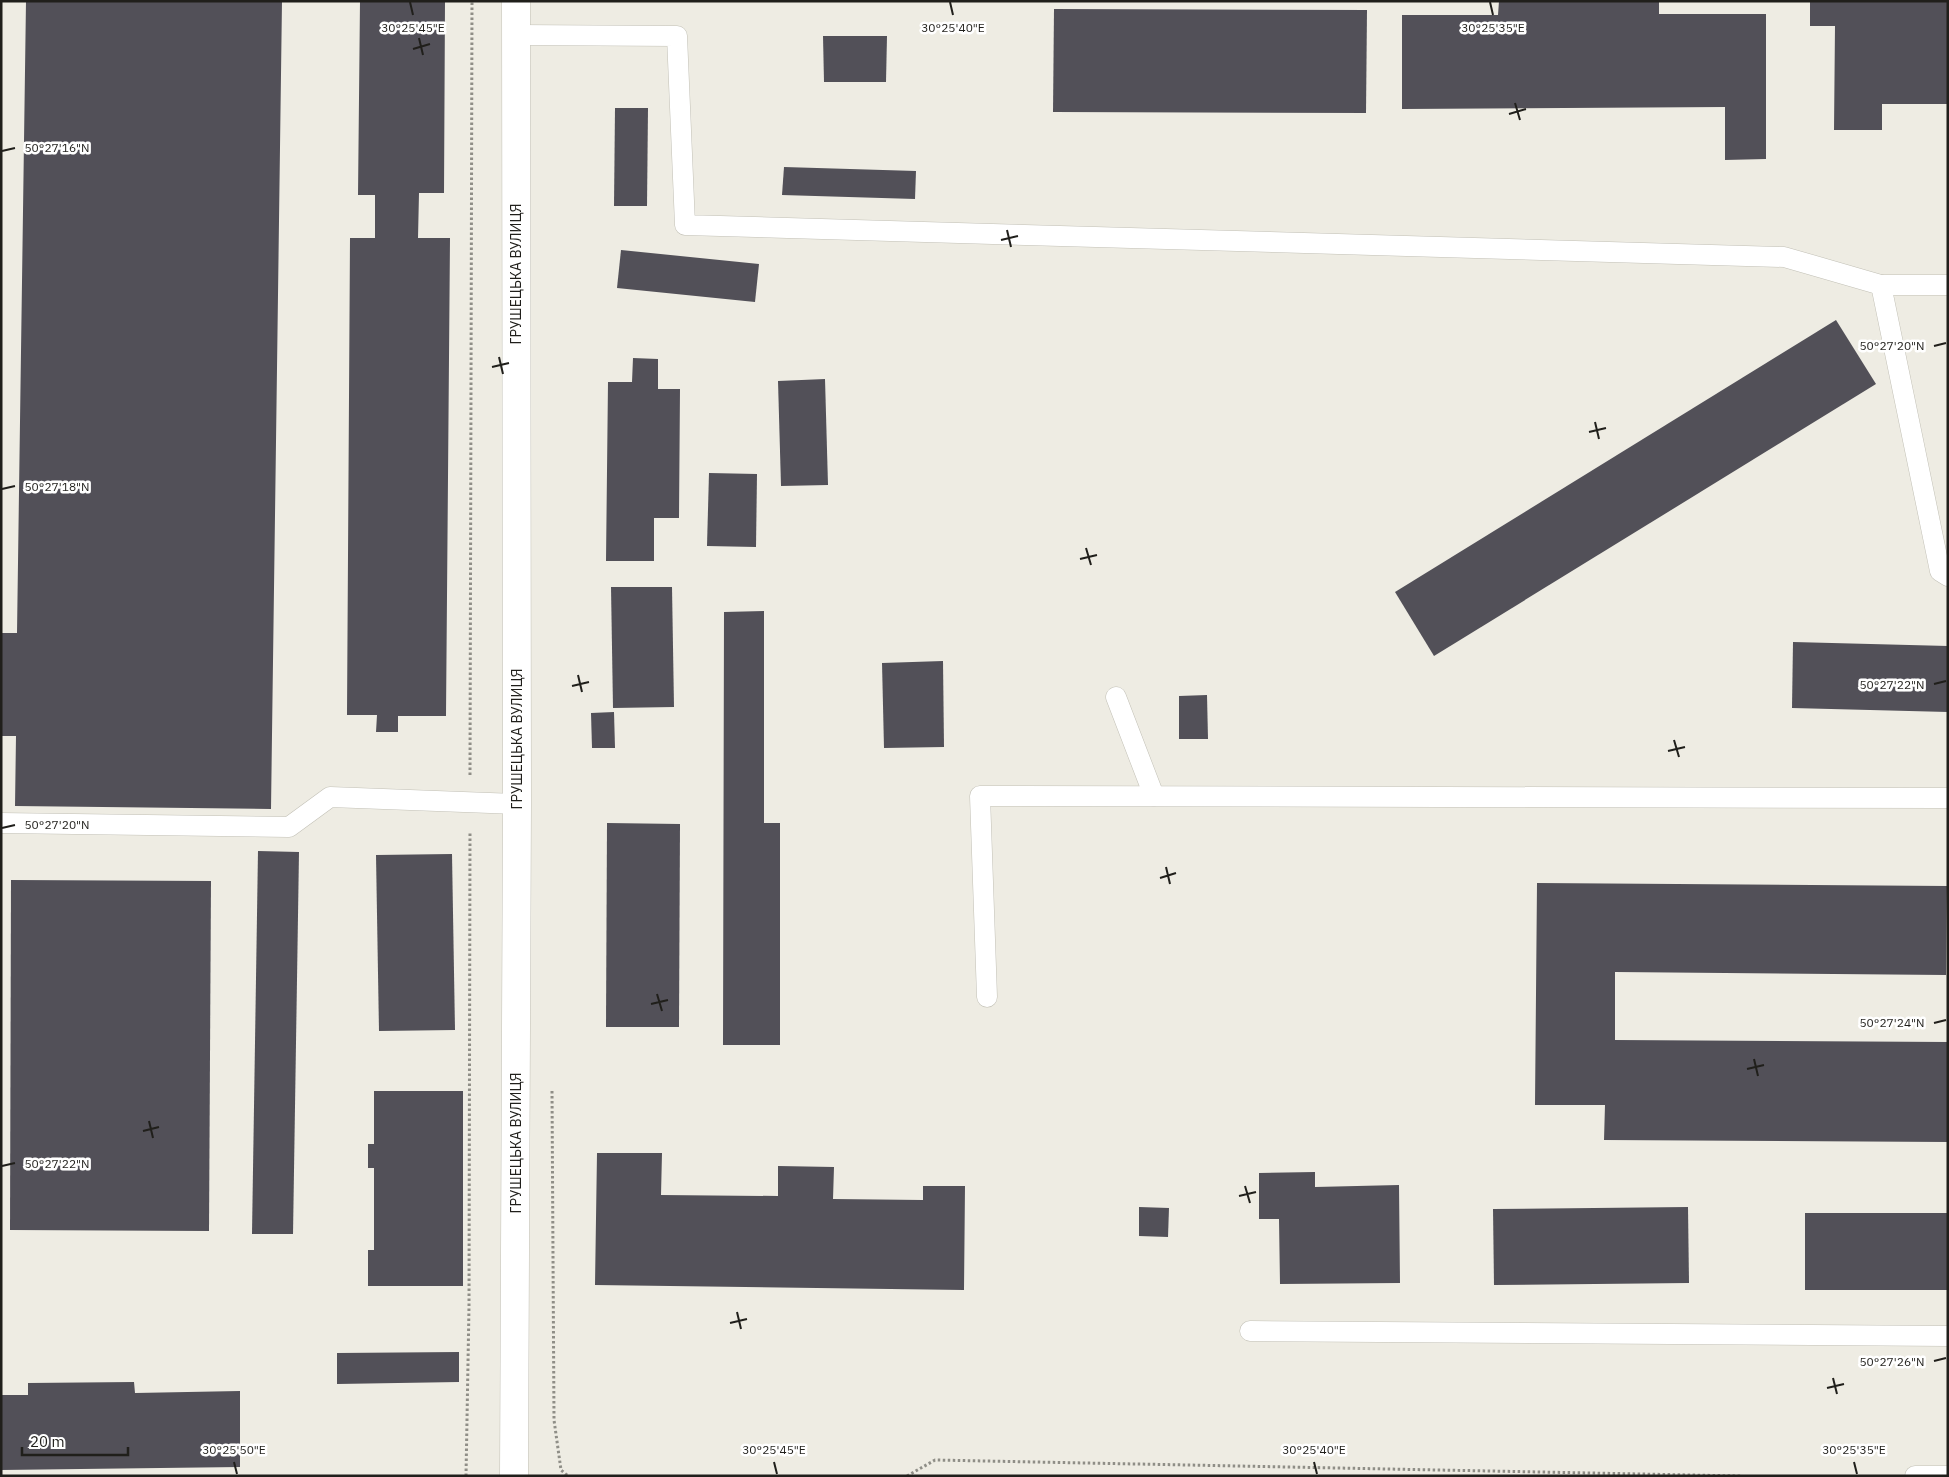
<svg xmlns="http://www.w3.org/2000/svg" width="1949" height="1477" font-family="'IBM Plex Sans',sans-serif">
	<rect width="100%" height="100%" fill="#eeece3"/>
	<g fill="#525058">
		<path d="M 26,1 L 282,1 L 271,809 L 15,806 L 16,736 L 1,736 L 1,633 L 17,633 Z"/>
		<path d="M 360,1 L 445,1 L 444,193 L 419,193 L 418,238 L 450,238 L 446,716 L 398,716 L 398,732 L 376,732 L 377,715 L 347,715 L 350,238 L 375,238 L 375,195 L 358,195 Z"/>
		<path d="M 1499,1 L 1659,1 L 1659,14 L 1766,14 L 1766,159 L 1725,160 L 1725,107 L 1402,109 L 1402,15 L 1498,15 Z"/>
		<path d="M 1810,1 L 1948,1 L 1948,104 L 1882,104 L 1882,130 L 1834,130 L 1835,26 L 1810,26 Z"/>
		<path d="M 1054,9 L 1367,10 L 1366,113 L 1053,112 Z"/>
		<path d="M 823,36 L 887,36 L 886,82 L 824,82 Z"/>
		<path d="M 615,108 L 648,108 L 647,206 L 614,206 Z"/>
		<path d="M 784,167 L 916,171 L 915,199 L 782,195 Z"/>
		<path d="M 621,250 L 759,264 L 755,302 L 617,288 Z"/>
		<path d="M 1836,320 L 1876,384 L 1434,656 L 1395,592 Z"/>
		<path d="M 633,358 L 658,359 L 658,389 L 680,389 L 679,518 L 654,518 L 654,561 L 606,561 L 608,382 L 632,382 Z"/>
		<path d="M 825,379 L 828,485 L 781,486 L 778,381 Z"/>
		<path d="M 709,473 L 757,474 L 756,547 L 707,546 Z"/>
		<path d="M 611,587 L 672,587 L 674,707 L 613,708 Z"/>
		<path d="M 764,611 L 764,823 L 780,823 L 780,1045 L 723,1045 L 724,612 Z"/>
		<path d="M 1793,642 L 1948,646 L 1948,712 L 1792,708 Z"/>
		<path d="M 943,661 L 944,747 L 884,748 L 882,663 Z"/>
		<path d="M 1207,695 L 1208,739 L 1179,739 L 1179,696 Z"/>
		<path d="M 614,712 L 615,748 L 592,748 L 591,713 Z"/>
		<path d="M 607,823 L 680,824 L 679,1027 L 606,1027 Z"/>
		<path d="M 258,851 L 299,852 L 293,1234 L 252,1234 Z"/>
		<path d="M 452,854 L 455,1030 L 379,1031 L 376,855 Z"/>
		<path d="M 11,880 L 211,881 L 209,1231 L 10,1230 Z"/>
		<path d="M 1537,883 L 1947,886 L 1946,975 L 1615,972 L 1615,1040 L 1948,1042 L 1948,1142 L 1604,1140 L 1605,1105 L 1535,1105 Z"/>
		<path d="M 374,1091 L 463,1091 L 463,1286 L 368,1286 L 368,1250 L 374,1250 L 374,1168 L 368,1168 L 368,1144 L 374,1144 Z"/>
		<path d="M 597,1153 L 662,1153 L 661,1195 L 778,1196 L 778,1166 L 834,1167 L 833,1199 L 923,1200 L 923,1186 L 965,1186 L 964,1290 L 595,1285 Z"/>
		<path d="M 1315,1172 L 1315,1187 L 1399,1185 L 1400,1283 L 1280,1284 L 1279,1219 L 1259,1219 L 1259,1173 Z"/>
		<path d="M 1139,1207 L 1169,1208 L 1168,1237 L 1139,1236 Z"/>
		<path d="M 1688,1207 L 1689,1283 L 1494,1285 L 1493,1209 Z"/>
		<rect x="1805" y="1213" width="143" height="77"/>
		<path d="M 459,1352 L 459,1382 L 337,1384 L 337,1353 Z"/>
		<path d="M 134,1382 L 135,1393 L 240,1391 L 240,1467 L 1,1470 L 1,1395 L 28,1395 L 28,1383 Z"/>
	</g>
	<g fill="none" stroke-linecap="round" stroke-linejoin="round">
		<defs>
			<g id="lane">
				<path d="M 516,35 L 677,36 L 685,225 L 1784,257 L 1881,285 L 1948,285"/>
				<path d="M 1881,285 L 1940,571 L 1948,576"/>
				<path d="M 1116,697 L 1154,796"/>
				<path d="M 1,823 L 289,827 L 330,797 L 517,804"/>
				<path d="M 987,997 L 980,796 L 1948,798"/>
				<path d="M 1250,1331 L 1948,1336"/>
				<path d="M 1915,1476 L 1948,1476"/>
			</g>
			<path id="street" d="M 514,1476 L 517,804 L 516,1"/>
		</defs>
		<use href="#lane" stroke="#c2c0b6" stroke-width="21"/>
		<use href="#street" stroke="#c2c0b6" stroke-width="29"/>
		<g stroke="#8f8e87" stroke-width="3" stroke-dasharray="2.5 2.5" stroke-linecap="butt">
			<path d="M 470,775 L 472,1"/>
			<path d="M 552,1091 L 554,1420 L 561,1470 L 568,1476"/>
			<path d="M 466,1476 L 469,1306 L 470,831"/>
			<path d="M 907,1476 L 935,1460 L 1741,1476"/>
		</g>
		<use href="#lane" stroke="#fff" stroke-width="20"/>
		<use href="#street" stroke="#fff" stroke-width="28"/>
	</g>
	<path fill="none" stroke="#201f1b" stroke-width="2" d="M 410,2 L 413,15M 950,2 L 953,15M 1490,2 L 1493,15M 419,38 L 423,55M 413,49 L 430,44M 1515,103 L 1520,120M 1509,114 L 1526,109M 2,151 L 15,148M 1007,230 L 1011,247M 1001,240 L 1018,236M 1934,346 L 1946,343M 499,357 L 503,374M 492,367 L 509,363M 1595,422 L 1599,439M 1589,432 L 1606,428M 2,489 L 15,486M 1086,548 L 1091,565M 1080,559 L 1097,555M 578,675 L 582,692M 1934,684 L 1946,681M 572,686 L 589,682M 1674,740 L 1679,757M 1668,751 L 1685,747M 2,828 L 15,825M 1166,867 L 1170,884M 1160,878 L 1176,873M 657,994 L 662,1011M 651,1004 L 668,1000M 1934,1023 L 1946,1020M 1754,1059 L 1758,1076M 1747,1069 L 1764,1065M 149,1121 L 153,1138M 143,1131 L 159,1127M 2,1166 L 15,1163M 1245,1186 L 1250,1203M 1239,1196 L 1256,1192M 737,1312 L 741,1329M 730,1323 L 747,1319M 1934,1361 L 1946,1358M 1833,1378 L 1837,1394M 1827,1388 L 1844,1384M 234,1462 L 237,1474M 774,1462 L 777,1474M 1314,1462 L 1317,1474M 1854,1462 L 1857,1474"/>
	<g text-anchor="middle" stroke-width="5" stroke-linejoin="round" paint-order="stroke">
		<g font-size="14" fill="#201f1b" stroke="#fff">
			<text transform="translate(516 274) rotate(-90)" y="5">ГРУШЕЦЬКА ВУЛИЦЯ</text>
			<text transform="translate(517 739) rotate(-90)" y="5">ГРУШЕЦЬКА ВУЛИЦЯ</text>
			<text transform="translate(516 1143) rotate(-90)" y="5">ГРУШЕЦЬКА ВУЛИЦЯ</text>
		</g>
	</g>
	<g font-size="12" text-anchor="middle" fill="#201f1b" stroke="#fff" stroke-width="5" stroke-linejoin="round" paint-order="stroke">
		<text x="413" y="32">30°25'45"E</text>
		<text x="953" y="32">30°25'40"E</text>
		<text x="1493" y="32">30°25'35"E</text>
		<text x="57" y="152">50°27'16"N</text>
		<text x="1892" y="350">50°27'20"N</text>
		<text x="57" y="491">50°27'18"N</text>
		<text x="1892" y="689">50°27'22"N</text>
		<text x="57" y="829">50°27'20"N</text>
		<text x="1892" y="1027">50°27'24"N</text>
		<text x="57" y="1168">50°27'22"N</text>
		<text x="1892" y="1366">50°27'26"N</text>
		<text x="234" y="1454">30°25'50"E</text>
		<text x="774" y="1454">30°25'45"E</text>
		<text x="1314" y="1454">30°25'40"E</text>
		<text x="1854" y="1454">30°25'35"E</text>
	</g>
	<rect width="1949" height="1477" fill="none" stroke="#201f1b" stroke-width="5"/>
	<path d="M22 1447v8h106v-8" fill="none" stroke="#201f1b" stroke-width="2.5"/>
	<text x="30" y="1447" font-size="15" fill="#201f1b" stroke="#ffffff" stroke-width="4" paint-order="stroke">20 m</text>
</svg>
